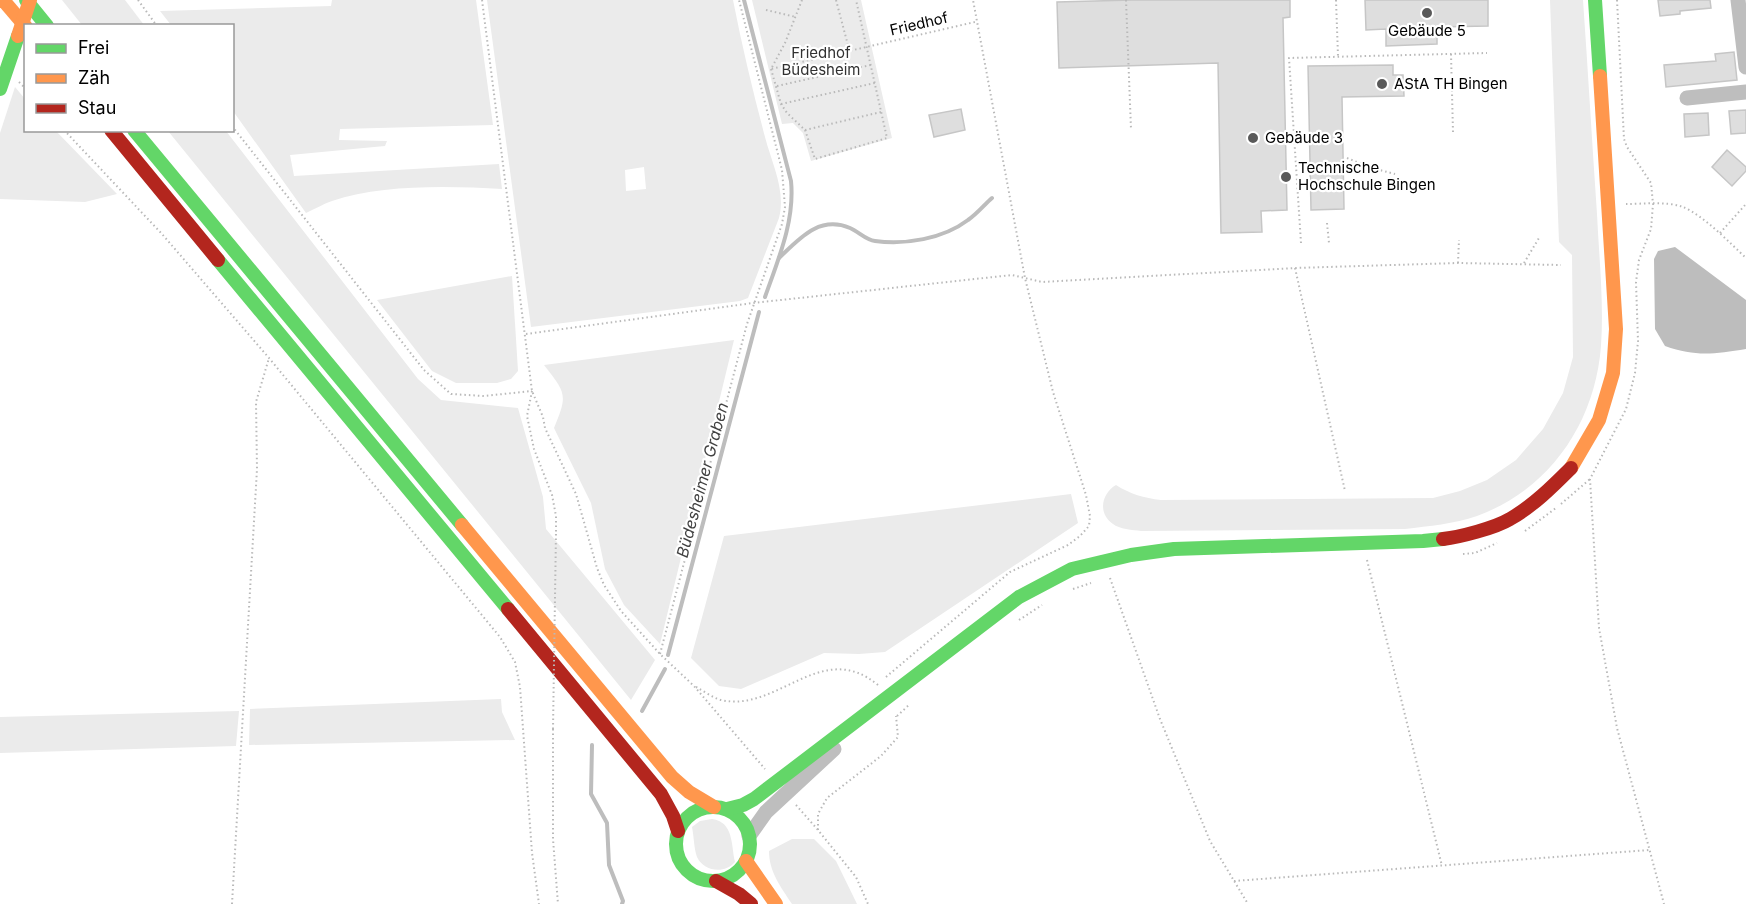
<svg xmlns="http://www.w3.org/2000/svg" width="1746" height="904" font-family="Inter,sans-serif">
	<rect width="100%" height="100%" fill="#fff"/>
	<g fill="#ebebeb" fill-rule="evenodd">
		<path d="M 62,0 L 125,0 L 144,25 L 82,25 Z"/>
		<path d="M 332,0 L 476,0 L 493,125 L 340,129 L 339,140 L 387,141 L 385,146 L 290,155 L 294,176 L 499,164 L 502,189 C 451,186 381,184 332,201 C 323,204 315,209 306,213 L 233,111 L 232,26 L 171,25 L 160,11 L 331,6 Z"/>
		<path d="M 487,0 L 733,0 C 742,46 753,92 765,137 C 772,164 786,190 779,218 L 748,298 L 740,301 L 531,327 ZM 644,167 L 646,189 L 626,191 L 625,170 Z"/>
		<path d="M 752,0 L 861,0 L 892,138 L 811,161 L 803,133 L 793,123 L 782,124 Z"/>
		<path d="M 1550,0 L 1583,0 C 1588,71 1592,142 1597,214 C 1599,257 1604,302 1601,346 C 1595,423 1550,489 1477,516 C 1454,524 1429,526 1405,529 L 1141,531 C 1133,530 1119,529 1113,524 C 1097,513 1102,493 1116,485 C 1130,494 1144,498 1161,500 L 1433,498 L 1460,491 L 1487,480 L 1516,460 L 1543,429 L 1563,393 L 1573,357 L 1572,255 L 1559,242 Z"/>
		<path d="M 15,87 L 25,99 L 26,130 L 56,131 L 117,194 L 85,202 L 0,199 L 0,133 Z"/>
		<path d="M 168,131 L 226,131 L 418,379 L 441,400 L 518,408 L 543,497 L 546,529 L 655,660 L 631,700 Z"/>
		<path d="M 512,276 L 518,371 L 511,379 L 497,383 L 456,383 L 432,371 L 377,300 Z"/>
		<path d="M 734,340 L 660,644 L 624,605 L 605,569 L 591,503 L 554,428 C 568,395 566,393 544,365 Z"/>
		<path d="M 1071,494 L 1078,523 L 885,652 L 859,654 L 824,653 L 741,689 L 719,686 L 691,658 L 724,536 Z"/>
		<path d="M 501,699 L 502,712 L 515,740 L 249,745 L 250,709 Z"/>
		<path d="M 239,711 L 236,746 L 0,753 L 0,717 Z"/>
		<path d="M 712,819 C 734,822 731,845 735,862 C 725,874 704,872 697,857 C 694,849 694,837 692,827 L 700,821 Z"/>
		<path d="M 792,839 L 814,839 L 836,861 L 857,904 L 792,904 C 781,887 769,872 769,851 Z"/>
	</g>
	<path fill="#bdbdbd" d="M 1675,247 L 1746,300 L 1746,349 C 1714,354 1696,357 1665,346 L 1655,329 L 1654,259 L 1658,251 Z"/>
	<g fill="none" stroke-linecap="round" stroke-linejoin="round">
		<g stroke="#bdbdbd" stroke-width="4">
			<path d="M 744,0 L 791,181 C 795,221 778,260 765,297"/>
			<path d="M 779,258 C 799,239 819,215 850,228 C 859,232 866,240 875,241 C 905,245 943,239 968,220 C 977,214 984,205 992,198"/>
			<path d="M 668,655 L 759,312"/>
			<path d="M 642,711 L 665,669"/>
			<path d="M 592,745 L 591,794 L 607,823 L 609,865 L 623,901 L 622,904"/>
		</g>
	</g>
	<g fill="#dedede" stroke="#c6c6c6" stroke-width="1.5">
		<path d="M 1132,0 L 1290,0 L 1290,17 L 1283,18 L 1287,210 L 1261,211 L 1262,232 L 1221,233 L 1218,63 L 1059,68 L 1057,2 Z"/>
		<path d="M 1365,0 L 1488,0 L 1488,26 L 1437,27 L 1437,44 L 1386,46 L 1386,29 L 1366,30 Z"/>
		<path d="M 1658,0 L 1710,0 L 1711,8 L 1680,11 L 1680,14 L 1660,16 Z"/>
		<path d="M 1734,52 L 1737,80 L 1666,87 L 1664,65 L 1716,61 L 1715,54 Z"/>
		<path d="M 1393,65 L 1393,75 L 1403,75 L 1404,96 L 1342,97 L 1344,209 L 1311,210 L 1308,66 Z"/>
		<path d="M 961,109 L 965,130 L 934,137 L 929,115 Z"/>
		<path d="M 1746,110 L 1746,133 L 1731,134 L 1729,111 Z"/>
		<path d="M 1708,113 L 1709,135 L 1685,137 L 1684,114 Z"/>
		<path d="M 1727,150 L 1746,167 L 1746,171 L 1732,186 L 1712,167 Z"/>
	</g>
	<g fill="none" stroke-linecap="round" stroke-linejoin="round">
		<g stroke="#b9b9b9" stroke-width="2" stroke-dasharray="1.5 3" stroke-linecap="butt">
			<path d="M 138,0 L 157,26"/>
			<path d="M 482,0 L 532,391 L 543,417 L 545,428 L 576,494 L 597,568 L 604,585 L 621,611 L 660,654 L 694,686 L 765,769"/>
			<path d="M 802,0 L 785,43 L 771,69 L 975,22"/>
			<path d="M 836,0 L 849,49"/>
			<path d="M 1126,0 L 1131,129"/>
			<path d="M 1336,0 L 1338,56"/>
			<path d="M 1617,0 L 1624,139 L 1627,147 L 1651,183 L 1653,204 L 1651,229 L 1639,260 L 1636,282 L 1638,341 L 1635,373 L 1626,409 L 1590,479 L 1599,628 L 1617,728 L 1664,904"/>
			<path d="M 766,10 L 796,17"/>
			<path d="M 1451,54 L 1453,132"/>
			<path d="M 771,69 L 781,104 L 787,113 L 805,130 L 815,159 L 887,138 L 856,0"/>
			<path d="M 19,82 L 26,89"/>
			<path d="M 777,86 L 871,65"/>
			<path d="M 781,104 L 875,83"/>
			<path d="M 232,126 L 424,370 L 451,394 L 484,396 L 532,391"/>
			<path d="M 64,130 L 162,234 L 269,358 L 500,637 L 515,662 L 520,687 L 532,853 L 539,904"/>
			<path d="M 805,130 L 881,112"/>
			<path d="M 1347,158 L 1372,168 L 1395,174"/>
			<path d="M 1626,204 C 1643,204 1667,201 1683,207 C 1703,215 1730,243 1746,258"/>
			<path d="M 1327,223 L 1329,243"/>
			<path d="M 1720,233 L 1746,204"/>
			<path d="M 1301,243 L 1289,58 L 1487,53"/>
			<path d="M 1458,263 L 1459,240"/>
			<path d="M 1524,263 L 1539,238"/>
			<path d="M 1295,268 L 1345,491"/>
			<path d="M 526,334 L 753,303 L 1012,275 L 1042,282 L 1295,268 L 1458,263 L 1561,265"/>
			<path d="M 532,391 L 527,416 L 534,449 L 552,495 L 556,516 L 556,532"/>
			<path d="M 1561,504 L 1590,479"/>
			<path d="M 1525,531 L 1556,508"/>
			<path d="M 1463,554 L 1475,553 L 1497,543"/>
			<path d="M 1367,560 L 1442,866"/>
			<path d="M 1110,578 L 1160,719 L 1210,841 L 1248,904"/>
			<path d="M 1073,589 L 1091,583"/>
			<path d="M 1019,620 L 1042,605"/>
			<path d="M 660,654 L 747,324 L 782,224 L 785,207 L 782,170 L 739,0"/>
			<path d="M 886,677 L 1010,572 L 1068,545 L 1080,536 L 1089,526 L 1090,516 L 1086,495 L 1053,392 L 1025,278 L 973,0"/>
			<path d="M 696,687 C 704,691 713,698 721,700 C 778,713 821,638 878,685"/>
			<path d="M 897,716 L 910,704"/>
			<path d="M 553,729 L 553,839 L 558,904"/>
			<path d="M 796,805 L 818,830 L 856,877 L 868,904"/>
			<path d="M 818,830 L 818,814 L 827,798 L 881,756 L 898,737 L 896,716"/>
			<path d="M 1234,881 L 1649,850"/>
			<path d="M 232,904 L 257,469 L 256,402 L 269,358"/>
		</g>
		<g stroke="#bebebe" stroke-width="15">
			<path d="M 1738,0 L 1746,67"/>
			<path d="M 1687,98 L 1746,92"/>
			<path d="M 749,836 L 766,812 L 834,749"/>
		</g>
		<g stroke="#63d668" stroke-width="14">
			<path d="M 26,0 L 47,26"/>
			<path d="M 1595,0 L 1600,76"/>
			<path d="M 0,89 L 18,36"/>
			<path d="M 134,130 L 462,525"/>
			<path d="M 218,260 L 508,609"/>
			<circle cx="713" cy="844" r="37"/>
			<path d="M 727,809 L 743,805 L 754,799 L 1019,597 L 1072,569 L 1131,555 L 1174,549 L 1423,541 L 1443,539"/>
		</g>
		<g stroke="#ff974d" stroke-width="14">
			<path d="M 3,0 L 26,27"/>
			<path d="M 1571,468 L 1599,420 L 1613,373 L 1616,329 L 1600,76"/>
			<path d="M 462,525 L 672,777 L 689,792 L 714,807"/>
			<path d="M 746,861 L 776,904"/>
		</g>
		<g stroke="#b3261e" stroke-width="14">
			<path d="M 111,130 L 218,260"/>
			<path d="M 1443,539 C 1460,537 1495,528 1510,519 C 1533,506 1553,486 1571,468"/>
			<path d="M 508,609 L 661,794 L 673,816 L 678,831"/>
			<path d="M 716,881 L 739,894 L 751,904"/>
		</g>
		<path stroke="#b9b9b9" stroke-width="2" stroke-dasharray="1.5 3" stroke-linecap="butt" d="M 553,729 L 556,532"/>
		<path stroke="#ff974d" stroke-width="14" d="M 18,36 L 30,0"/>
	</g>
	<g fill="#595959" stroke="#fff" stroke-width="2">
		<circle cx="1427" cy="13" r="6"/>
		<circle cx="1382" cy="84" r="6"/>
		<circle cx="1253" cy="138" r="6"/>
		<circle cx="1286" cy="177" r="6"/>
	</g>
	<g text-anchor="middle" stroke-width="4.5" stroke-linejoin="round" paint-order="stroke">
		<g font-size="15" fill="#000" stroke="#fff">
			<text transform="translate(919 24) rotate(-13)" y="5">Friedhof</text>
		</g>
		<g font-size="15" fill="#000" stroke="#fff" text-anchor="start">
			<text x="1427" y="36" text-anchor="middle">Gebäude 5</text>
			<text x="1394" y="89">AStA TH Bingen</text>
			<text x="1265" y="143">Gebäude 3</text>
			<text x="1298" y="173">Technische<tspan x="1298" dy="17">Hochschule Bingen</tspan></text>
		</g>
		<g font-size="15" fill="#313131" stroke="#fff">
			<text x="821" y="58">Friedhof<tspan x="821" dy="17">Büdesheim</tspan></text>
		</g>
		<g font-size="16" font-style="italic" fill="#424242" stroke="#fff">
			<text transform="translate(702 480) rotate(-75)" y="6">Büdesheimer Graben</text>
		</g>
	</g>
	<rect x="24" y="24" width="210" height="108" fill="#ffffff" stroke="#999999" stroke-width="1.5"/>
	<rect x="36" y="44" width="30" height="9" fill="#63d668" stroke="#999999" stroke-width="1.5"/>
	<text x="78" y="54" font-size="18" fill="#000000">Frei</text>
	<rect x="36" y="74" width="30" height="9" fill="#ff974d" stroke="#999999" stroke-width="1.5"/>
	<text x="78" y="84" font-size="18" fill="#000000">Zäh</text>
	<rect x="36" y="104" width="30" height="9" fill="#b3261e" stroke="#999999" stroke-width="1.5"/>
	<text x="78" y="114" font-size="18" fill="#000000">Stau</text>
</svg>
